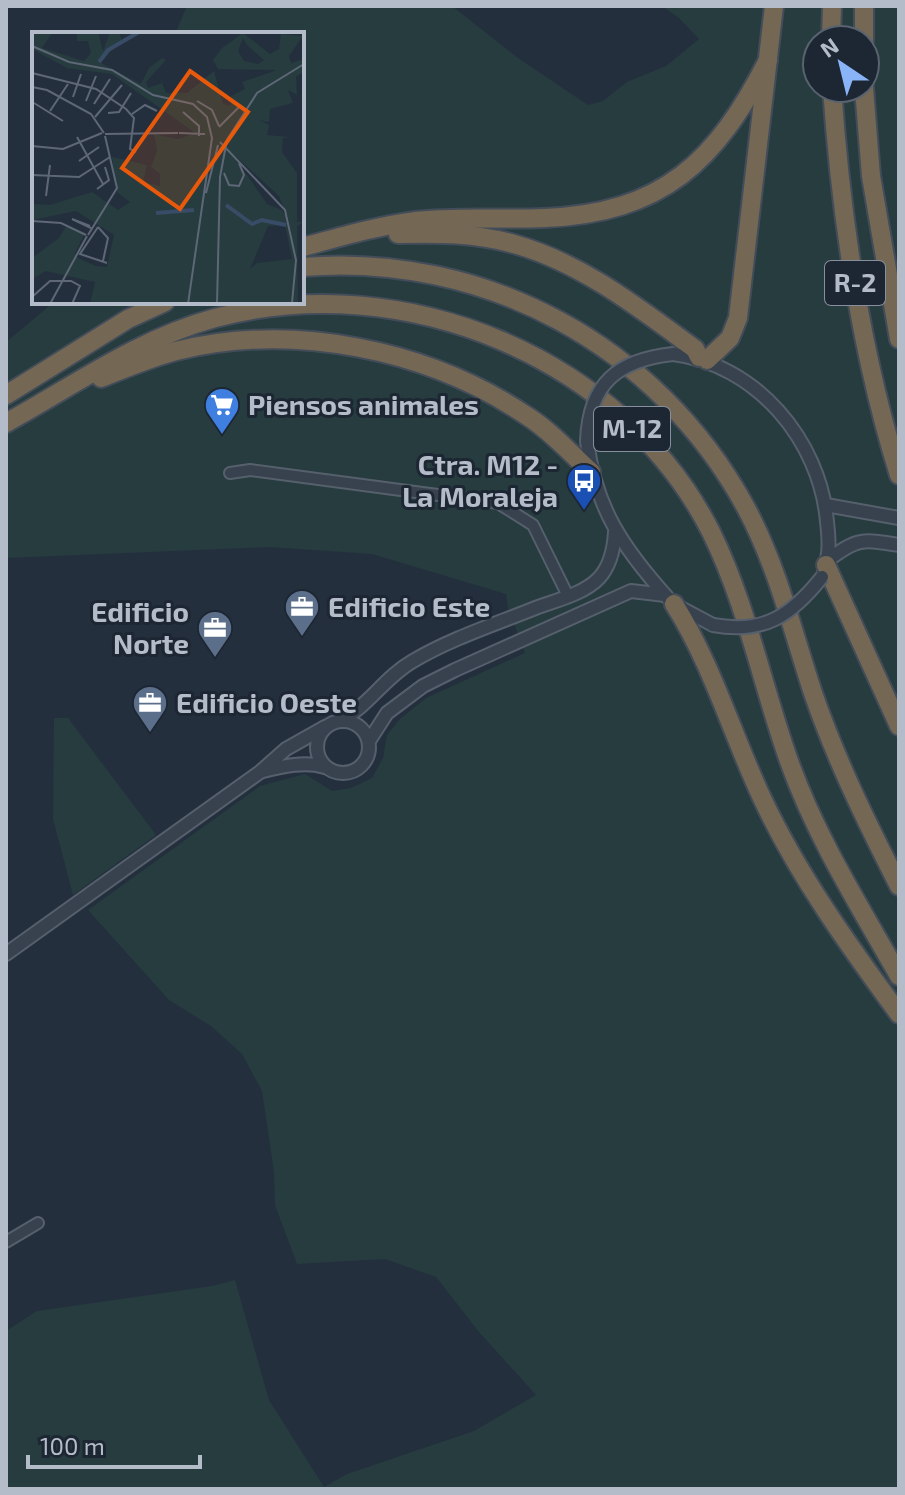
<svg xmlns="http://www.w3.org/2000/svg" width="905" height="1495" font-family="'Exo 2',sans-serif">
	<rect width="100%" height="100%" fill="#242f3e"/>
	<g fill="#263c3f" fill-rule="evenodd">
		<path d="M 187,6 L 452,6 L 518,58 L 588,105 L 603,101 L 627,82 L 666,66 L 699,39 L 679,18 L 662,6 L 899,6 L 899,1489 L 6,1489 L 6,1331 L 37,1311 L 212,1286 L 235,1280 L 269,1400 L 324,1487 L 347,1474 L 474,1431 L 536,1395 L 479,1332 L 436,1277 L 385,1259 L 297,1264 L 275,1205 L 274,1172 L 262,1091 L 242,1054 L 211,1026 L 169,1000 L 88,910 L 260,786 L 305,774 L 332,791 L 351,788 L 372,778 L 383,758 L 387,735 L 400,719 L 426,698 L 525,653 L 508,608 L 506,594 L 372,554 L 270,547 L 6,558 L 6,342 L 54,302 L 302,302 L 302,34 L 175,34 ZM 817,40 L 865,40 L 865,88 L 817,88 Z"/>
		<path d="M 54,718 L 68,718 L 156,835 L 73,895 L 53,819 Z"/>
	</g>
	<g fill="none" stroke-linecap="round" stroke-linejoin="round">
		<defs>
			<g id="minor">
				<path d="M 230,473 L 250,470 L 498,503 L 533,525 L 568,596"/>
				<path d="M 6,1242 L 38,1223"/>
			</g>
			<g id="tertiary">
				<path d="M 673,354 C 756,364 820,440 827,522 C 829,539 830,554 824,570"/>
				<path d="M 587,441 C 595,507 623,548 667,597"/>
				<path d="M 826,505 L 899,518"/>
				<path d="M 827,561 C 857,538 862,539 899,545"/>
				<path d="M 681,608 L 713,625"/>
				<path d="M 342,720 C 369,705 385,677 413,661 C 452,638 496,624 538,607 C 558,600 585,593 599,578 C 611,565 614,548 615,532"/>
				<circle cx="343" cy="747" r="26"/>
				<path d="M 369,741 L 387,713 L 423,686 L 455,670 L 631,591 L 665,595"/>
				<path d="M 263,771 C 284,766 305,761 325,767"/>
				<path d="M 6,954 L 260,772 L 286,749 L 325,727"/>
			</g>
			<g id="motorway">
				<path d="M 831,40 L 832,6"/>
				<path d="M 864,40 L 864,6"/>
				<path d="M 832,88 C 841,218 860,350 899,475"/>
				<path d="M 864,88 L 871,176 L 899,339"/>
				<path d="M 398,234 C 437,233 476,233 514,244 C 582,263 639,308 695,349 L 699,357"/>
				<path d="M 303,247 C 340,237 377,226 416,221 C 458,216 501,220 544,218 C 663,213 716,162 768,60"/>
				<path d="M 302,267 C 484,252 657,345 745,506 C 777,565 792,629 813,693 C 836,760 867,823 899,886"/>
				<path d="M 707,360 L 730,338 L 738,318 L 774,6"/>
				<path d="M 101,378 C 126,368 150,358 176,351 C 292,322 428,349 527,416 C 551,431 570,453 591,472"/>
				<path d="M 6,395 L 128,319 L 165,302"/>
				<path d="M 6,423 C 75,385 138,339 215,318 C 403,268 622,356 711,532 C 747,605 762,685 789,761 C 816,837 859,905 899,976"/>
				<path d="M 826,565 L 899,726"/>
				<path d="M 674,604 C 712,664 732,734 762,798 C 798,875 849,946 899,1014"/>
			</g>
		</defs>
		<use href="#minor" stroke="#565f6c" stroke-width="14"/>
		<use href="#tertiary" stroke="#565f6c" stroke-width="16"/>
		<use href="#motorway" stroke="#434c59" stroke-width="22"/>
		<use href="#minor" stroke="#38414e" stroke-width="10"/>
		<use href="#tertiary" stroke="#38414e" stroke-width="12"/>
		<use href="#motorway" stroke="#746855" stroke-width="18"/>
		<defs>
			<g id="tertiary-bridge">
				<path d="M 587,441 C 589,383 618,360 673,354"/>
				<path d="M 713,625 C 764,634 791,616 822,577"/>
			</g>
		</defs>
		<use href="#tertiary-bridge" stroke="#565f6c" stroke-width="16" stroke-linecap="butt"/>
		<use href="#tertiary-bridge" stroke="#38414e" stroke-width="12"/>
	</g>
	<defs>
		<symbol id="supermarket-pin" viewBox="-11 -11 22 30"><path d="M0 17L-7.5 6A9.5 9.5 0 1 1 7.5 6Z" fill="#3f7fe0" stroke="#1d2633"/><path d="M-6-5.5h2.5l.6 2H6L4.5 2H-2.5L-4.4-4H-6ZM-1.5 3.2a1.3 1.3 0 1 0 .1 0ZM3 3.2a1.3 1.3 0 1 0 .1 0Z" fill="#fff"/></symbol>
		<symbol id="bus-pin" viewBox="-11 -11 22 30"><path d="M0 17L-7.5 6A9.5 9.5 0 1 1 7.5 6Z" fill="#1a4fb4" stroke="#1d2633"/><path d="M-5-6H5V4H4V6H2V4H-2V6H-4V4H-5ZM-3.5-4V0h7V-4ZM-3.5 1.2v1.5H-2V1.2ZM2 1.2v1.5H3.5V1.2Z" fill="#fff"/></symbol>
		<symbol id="office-pin" viewBox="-11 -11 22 30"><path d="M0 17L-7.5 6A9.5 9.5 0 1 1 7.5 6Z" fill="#5c6f8a" stroke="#1d2633"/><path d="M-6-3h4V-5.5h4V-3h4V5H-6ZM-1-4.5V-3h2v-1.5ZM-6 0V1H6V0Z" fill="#fff"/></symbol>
	</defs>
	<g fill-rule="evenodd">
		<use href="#supermarket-pin" x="202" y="385" width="40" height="54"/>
		<use href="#bus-pin" x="564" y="461" width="40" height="54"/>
		<use href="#office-pin" x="282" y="587" width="40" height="54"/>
		<use href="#office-pin" x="195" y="608" width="40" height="54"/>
		<use href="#office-pin" x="130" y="683" width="40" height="54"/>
	</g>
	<g text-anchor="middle" stroke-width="6" stroke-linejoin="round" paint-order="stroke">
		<g fill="#1d2633" stroke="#878f9c" stroke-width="2">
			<rect x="825" y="261" width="60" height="44" rx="6"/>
			<rect x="594" y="407" width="76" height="44" rx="6"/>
		</g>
		<g font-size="26" font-weight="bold" fill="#b4bcc9">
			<text x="855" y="292">R-2</text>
			<text x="632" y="438">M-12</text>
		</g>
		<g font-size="28" font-weight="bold" fill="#b4bcc9" stroke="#1d2633" text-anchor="start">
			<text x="248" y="415">Piensos animales</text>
			<text x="558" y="475" text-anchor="end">Ctra. M12 -<tspan x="558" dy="32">La Moraleja</tspan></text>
			<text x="328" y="617">Edificio Este</text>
			<text x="189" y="622" text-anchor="end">Edificio<tspan x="189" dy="32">Norte</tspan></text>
			<text x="176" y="713">Edificio Oeste</text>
		</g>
	</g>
	<g transform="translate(32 32)">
		<rect width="272" height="272" fill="#242f3e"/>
		<path d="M 2,0 L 21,0 L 10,16 L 52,29 L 59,21 L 56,9 L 45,9 L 45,0 L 66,0 L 71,19 L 78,0 L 87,0 L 90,9 L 105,0 L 133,0 L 108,1 L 82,16 L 69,31 L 109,52 L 117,36 L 130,26 L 134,28 L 114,50 L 116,56 L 130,51 L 134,61 L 155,61 L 182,39 L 191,72 L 198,74 L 199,64 L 213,57 L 210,50 L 245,38 L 186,37 L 181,28 L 190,16 L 211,1 L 238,22 L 247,17 L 249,2 L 271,4 L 257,24 L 259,31 L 272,27 L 272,40 L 264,45 L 265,63 L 256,58 L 261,71 L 238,77 L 237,90 L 227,88 L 237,93 L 235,103 L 258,105 L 251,106 L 250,120 L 265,141 L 265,190 L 272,190 L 265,194 L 266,272 L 58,272 L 63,250 L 14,239 L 0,247 L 0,226 L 27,206 L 34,194 L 52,203 L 43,221 L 46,226 L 64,234 L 75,235 L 82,203 L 44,179 L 0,188 L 0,172 L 18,173 L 60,160 L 86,178 L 98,170 L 85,160 L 80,125 L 115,133 L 111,150 L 128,154 L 128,142 L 119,135 L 125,119 L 122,102 L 146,107 L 163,101 L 80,42 L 35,36 L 0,17 ZM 211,6 L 215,13 L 232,28 L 226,32 L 212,29 L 206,19 ZM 199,120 L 247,164 L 258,191 L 250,178 L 235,172 ZM 253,193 L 260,227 L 225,231 L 218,237 L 236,194 Z" fill="#263c3f" fill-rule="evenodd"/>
		<path fill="none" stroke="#394c67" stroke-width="4" d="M 67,30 L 76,18 L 107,0M 194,173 L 220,192 L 230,188 L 254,193M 124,181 L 162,178"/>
		<path fill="none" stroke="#5e6776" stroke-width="2" d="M 0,14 L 37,30 L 80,38 L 121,63 L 161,72 L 175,85 L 180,106 L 156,272M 0,41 L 64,57 L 94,77 L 102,86 L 98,117 L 104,120M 0,55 L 15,58 L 59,82 L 72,101M 41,65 L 49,42M 54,69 L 64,44M 165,69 L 180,78 L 187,94M 2,71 L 31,89M 62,72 L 78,47M 18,79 L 36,52M 151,80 L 167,94 L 167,104M 76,81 L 87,80 L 99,61M 100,82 L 113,73 L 125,79M 63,85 L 90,53M 187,95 L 209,73M 147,101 L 173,102M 73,102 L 146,101M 45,105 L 71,152M 188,110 L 253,178 L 264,228 L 260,271M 0,114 L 31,117 L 70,101M 47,129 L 67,115M 192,141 L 197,153 L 207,154 L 212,143 L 207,131M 0,143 L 47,145 L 78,125M 65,157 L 77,148 L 73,135M 174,161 L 186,113M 14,164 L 18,133M 0,189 L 29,191 L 54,203M 58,194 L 40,187 L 59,196M 66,195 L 48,222 L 75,231M 66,195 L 76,206 L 71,229M 56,203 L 85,156 L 73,104M 0,222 L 1,197M 0,265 L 18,249 L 39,249 L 48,254 L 40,272M 18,272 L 55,204M 185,272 L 188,145 L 195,108 L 225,61 L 272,32"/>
		<path fill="#e8590c" fill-opacity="0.15" stroke="#e8590c" stroke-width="4" d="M 158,39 L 216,80 L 148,177 L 90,136 Z"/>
		<rect width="272" height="272" fill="none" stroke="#b4bcc9" stroke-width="4"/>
	</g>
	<rect width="905" height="1495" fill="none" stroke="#b4bcc9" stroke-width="16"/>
	<g transform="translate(841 64) rotate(325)"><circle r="38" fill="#1d2633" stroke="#59626f" stroke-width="2"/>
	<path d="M0-6L14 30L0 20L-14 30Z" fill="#8ab4f8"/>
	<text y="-12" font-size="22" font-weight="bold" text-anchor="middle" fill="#b4bcc9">N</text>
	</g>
	<path d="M28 1455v12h172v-12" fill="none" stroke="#b4bcc9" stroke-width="4"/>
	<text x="40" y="1455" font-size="24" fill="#b4bcc9" stroke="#1d2633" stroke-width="6" paint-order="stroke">100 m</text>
</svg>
